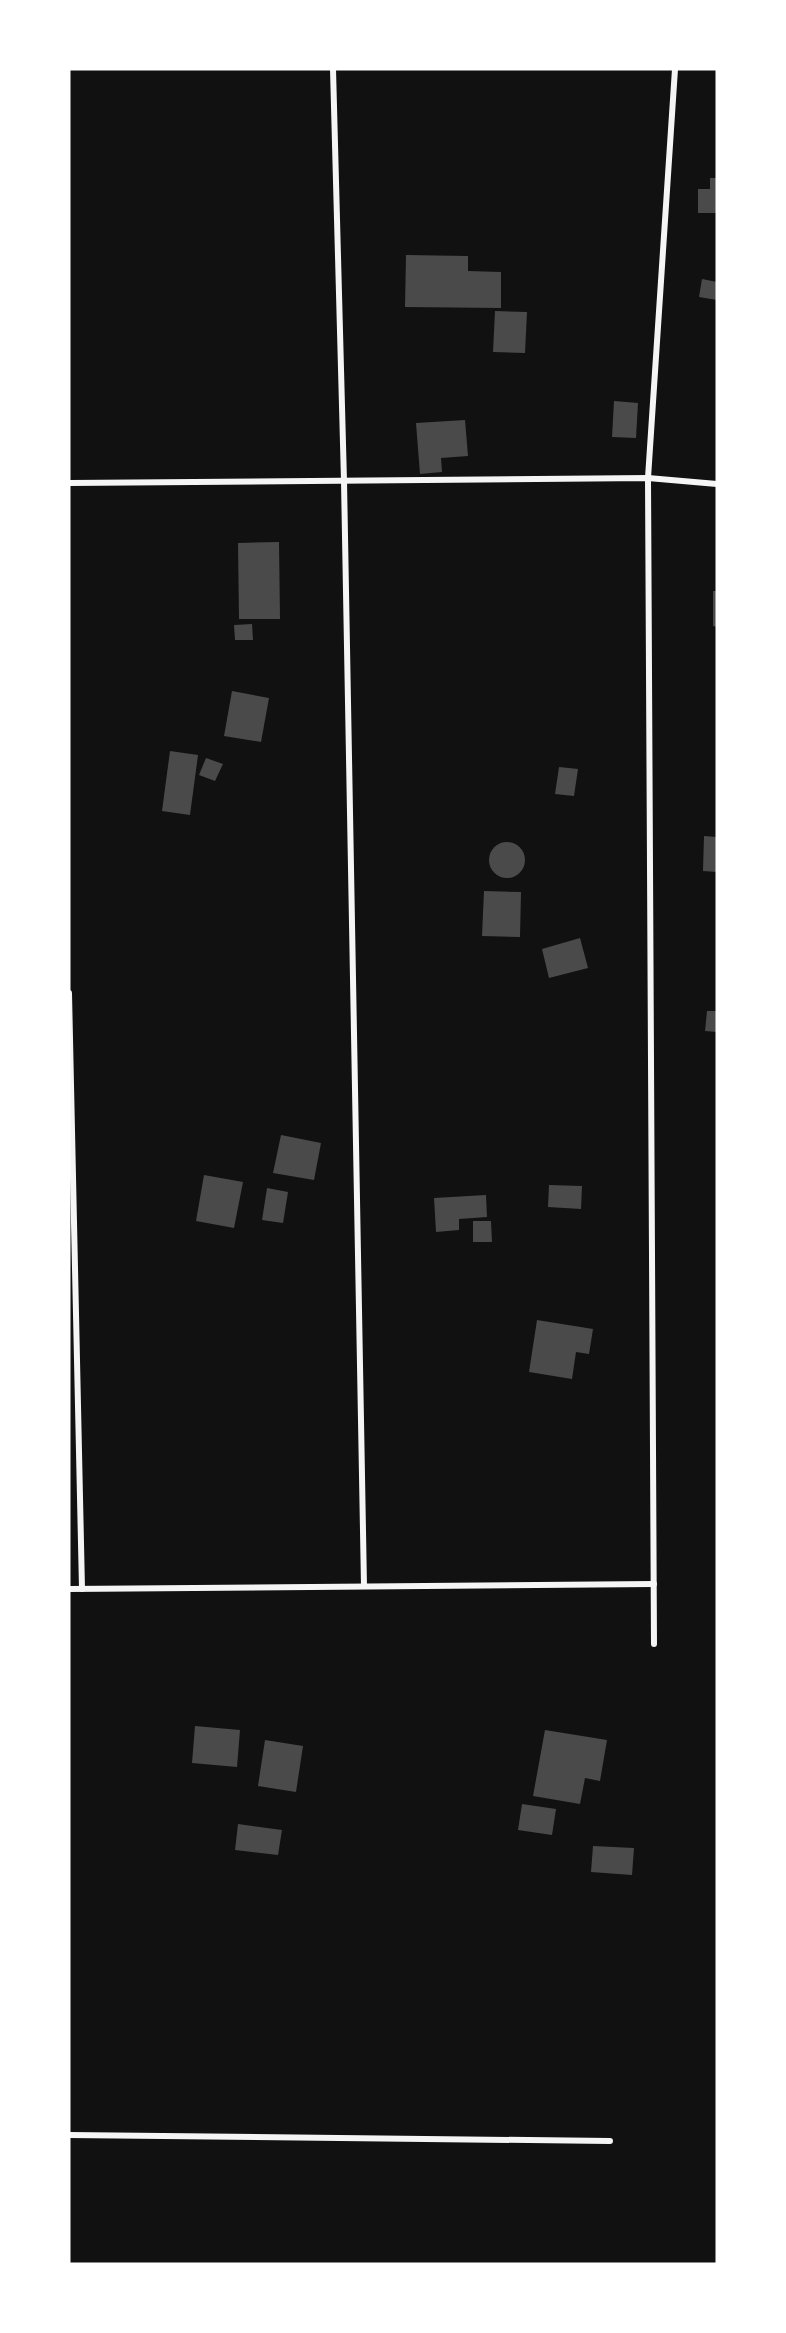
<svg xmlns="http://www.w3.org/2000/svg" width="786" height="2333" font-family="'DejaVu Sans',sans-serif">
	<rect width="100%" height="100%" fill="#111"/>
	<g fill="#4a4a4a">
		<path d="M 710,178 L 717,178 L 717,213 L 698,213 L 698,189 L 710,189 Z"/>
		<path d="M 406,255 L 468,256 L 468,271 L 501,272 L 501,308 L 405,307 Z"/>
		<path d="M 702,279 L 717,282 L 717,300 L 699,297 Z"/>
		<path d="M 495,311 L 527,312 L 525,353 L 493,352 Z"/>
		<path d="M 614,401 L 638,403 L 636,438 L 612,437 Z"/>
		<path d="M 465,420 L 468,456 L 441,458 L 442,472 L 420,474 L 416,423 Z"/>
		<path d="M 279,542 L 280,619 L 239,619 L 238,543 Z"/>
		<path d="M 713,591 L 717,591 L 717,627 L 713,626 Z"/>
		<path d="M 252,624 L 253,640 L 235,640 L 234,625 Z"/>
		<path d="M 232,691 L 269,698 L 261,742 L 224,736 Z"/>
		<path d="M 170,751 L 198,755 L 190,815 L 162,811 Z"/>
		<path d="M 206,758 L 223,764 L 215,781 L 199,775 Z"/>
		<path d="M 559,767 L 578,769 L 574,796 L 555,794 Z"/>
		<path d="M 704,836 L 717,837 L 717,872 L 703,871 Z"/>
		<circle cx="507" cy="860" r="18"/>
		<path d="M 484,891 L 521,892 L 520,937 L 482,936 Z"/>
		<path d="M 580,938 L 588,968 L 549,978 L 542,949 Z"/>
		<path d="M 707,1011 L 717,1011 L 717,1032 L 705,1031 Z"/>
		<path d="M 281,1135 L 321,1143 L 314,1180 L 273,1173 Z"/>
		<path d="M 204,1175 L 243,1182 L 234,1228 L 196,1221 Z"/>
		<path d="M 549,1185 L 582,1186 L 581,1209 L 548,1207 Z"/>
		<path d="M 267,1188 L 288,1192 L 283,1223 L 262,1220 Z"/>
		<path d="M 486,1195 L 487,1217 L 459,1219 L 459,1230 L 436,1232 L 434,1198 Z"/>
		<path d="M 473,1221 L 491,1221 L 492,1242 L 473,1242 Z"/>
		<path d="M 537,1320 L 593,1329 L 589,1354 L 576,1352 L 572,1379 L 529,1372 Z"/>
		<path d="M 195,1726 L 240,1730 L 237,1767 L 192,1763 Z"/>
		<path d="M 545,1730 L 607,1740 L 600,1781 L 585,1778 L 580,1804 L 533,1796 Z"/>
		<path d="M 265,1740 L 303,1746 L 296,1792 L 258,1786 Z"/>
		<path d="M 522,1804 L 556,1809 L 552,1835 L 518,1830 Z"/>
		<path d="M 238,1824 L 282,1830 L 278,1855 L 235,1850 Z"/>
		<path d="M 593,1846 L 634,1848 L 632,1875 L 591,1872 Z"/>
	</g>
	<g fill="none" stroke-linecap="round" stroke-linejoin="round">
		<g stroke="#f5f5f5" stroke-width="6">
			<path d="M 333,69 L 344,481 L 364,1586"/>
			<path d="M 69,483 L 648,478 L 717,484"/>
			<path d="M 69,993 L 82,1589"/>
			<path d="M 69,1589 L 654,1584"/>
			<path d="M 654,1644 L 648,478 L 675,69"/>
			<path d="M 69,2135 L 610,2141"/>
		</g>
	</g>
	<rect width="786" height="2333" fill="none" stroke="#ffffff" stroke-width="141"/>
</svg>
